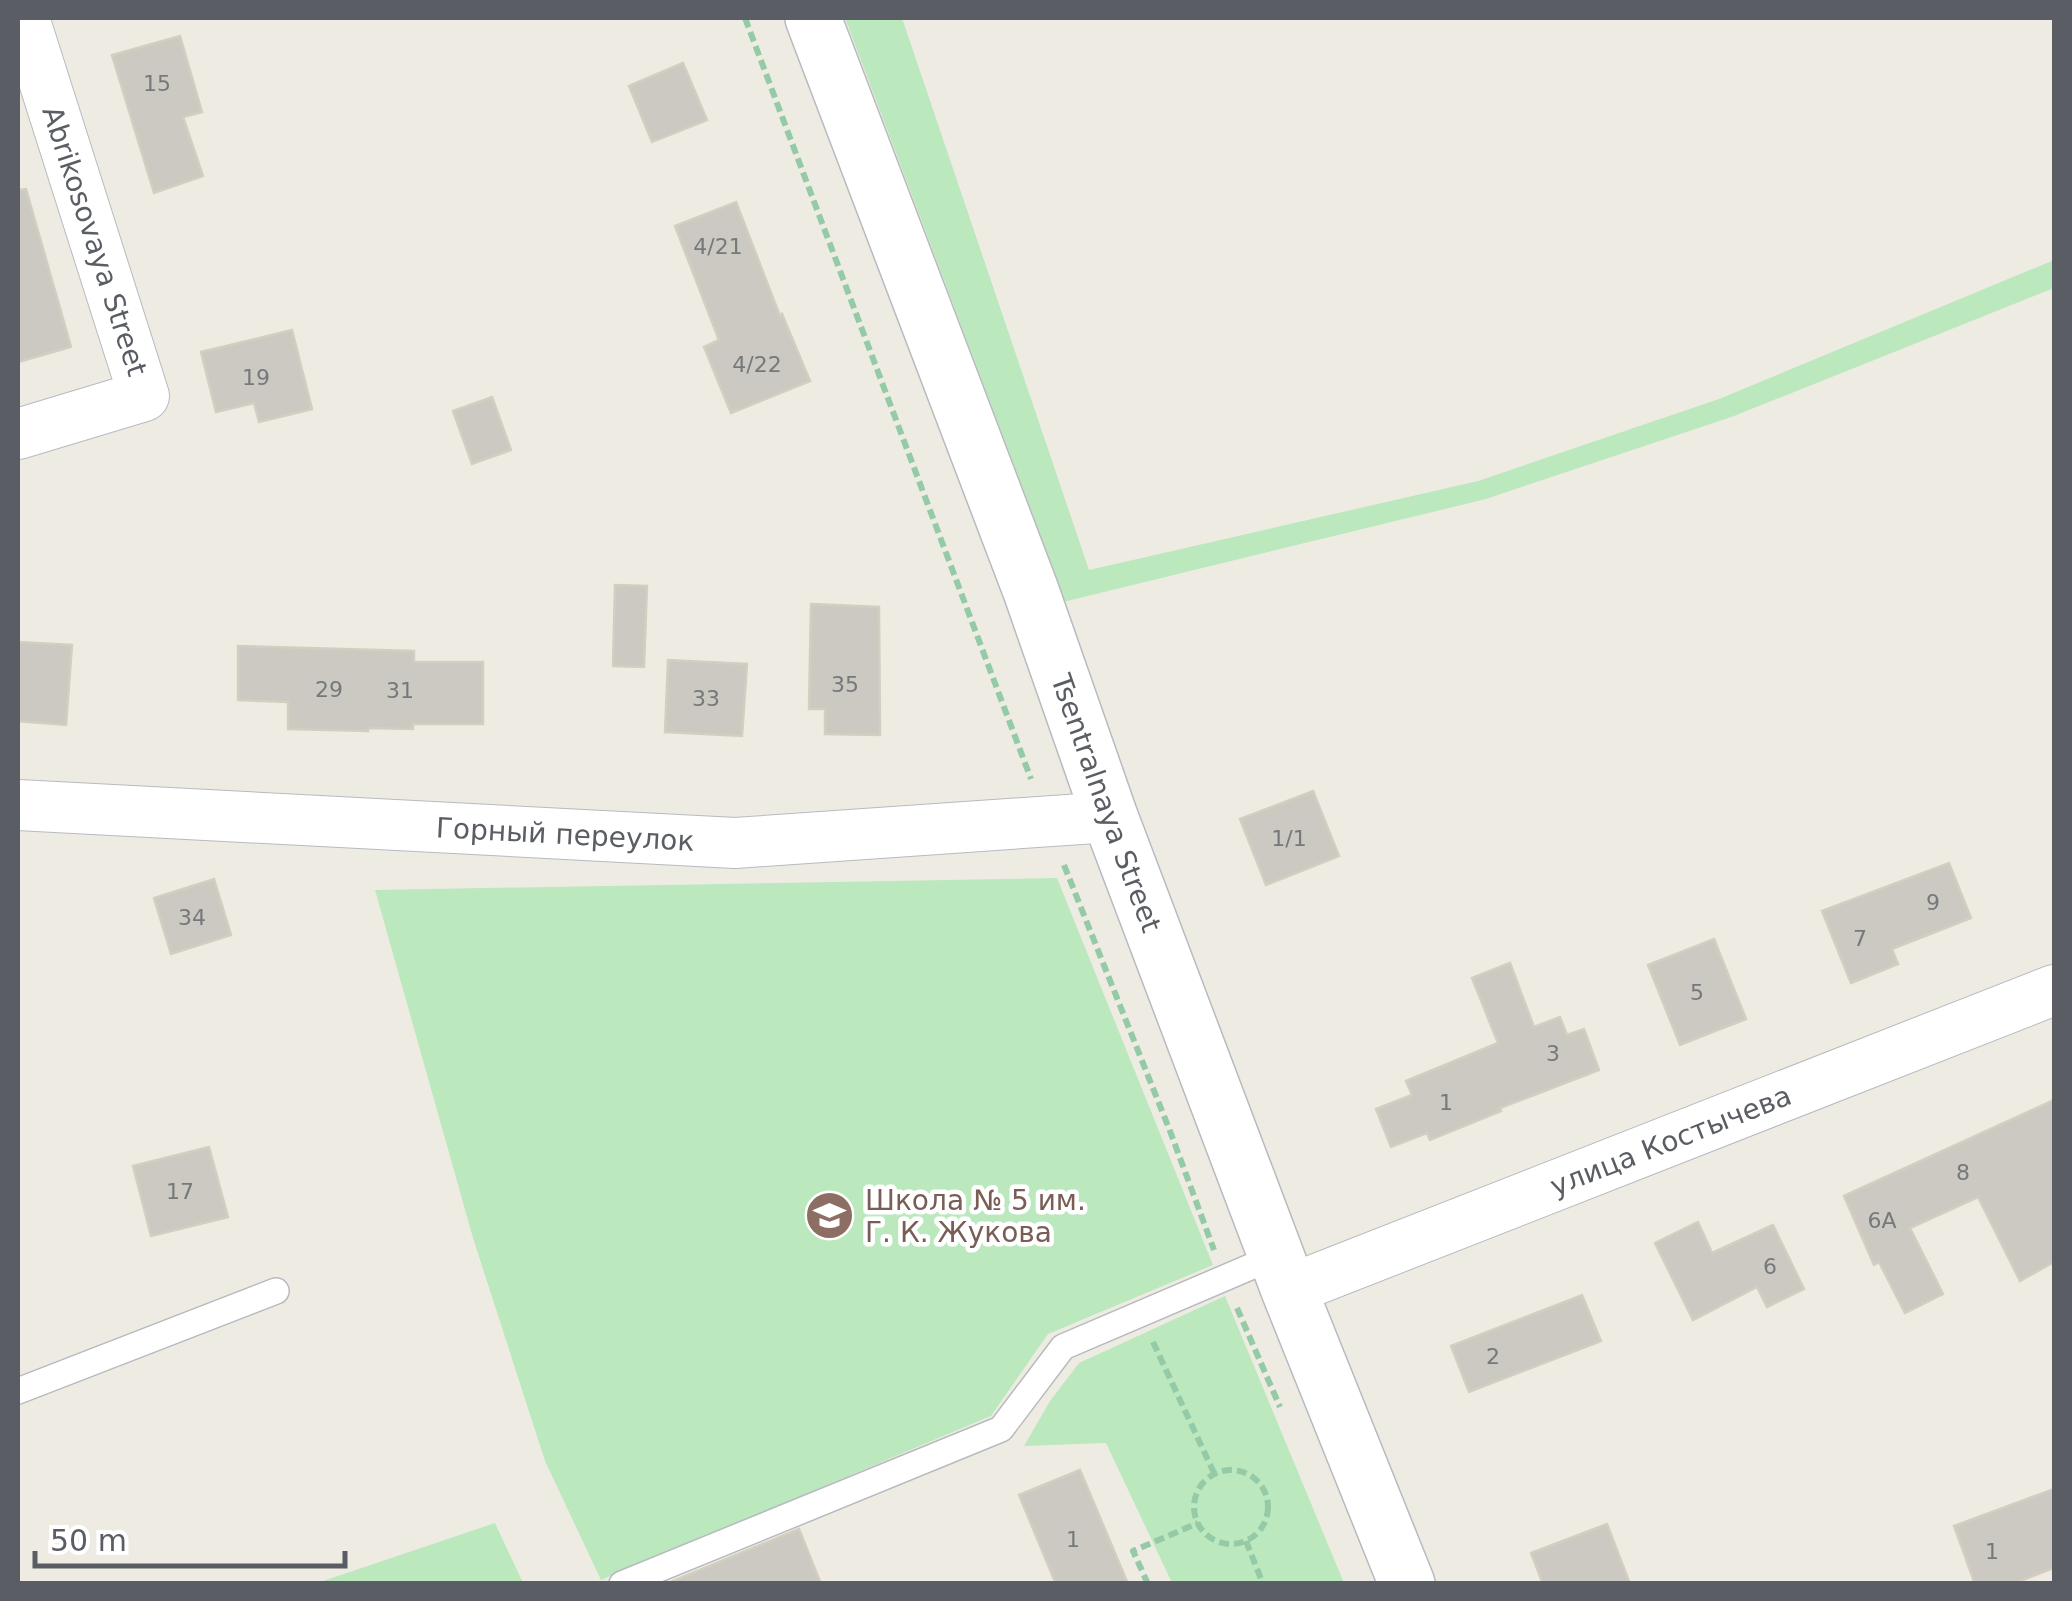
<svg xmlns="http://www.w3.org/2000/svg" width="2072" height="1601" font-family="'DejaVu Sans',sans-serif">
	<rect width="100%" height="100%" fill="#eeece2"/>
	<g fill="#bce8be">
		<path d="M 845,18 L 902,18 L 1089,570 L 1478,481 L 1719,399 L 2054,260 L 2054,288 L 1734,416 L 1486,499 L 1059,603 L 1056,576 Z"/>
		<path d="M 1057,878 L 1213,1265 L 1048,1334 L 991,1416 L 601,1580 L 545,1461 L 473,1238 L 375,890 Z"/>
		<path d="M 1225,1296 L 1344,1583 L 1172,1583 L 1106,1443 L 1024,1446 L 1050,1401 L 1079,1363 Z"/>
		<path d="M 495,1523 L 523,1583 L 317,1583 Z"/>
	</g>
	<g fill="#cbc9c1" stroke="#d3cec0" stroke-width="2.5">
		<path d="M 180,36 L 202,112 L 183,117 L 203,176 L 154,193 L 112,55 Z"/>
		<path d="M 683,63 L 707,120 L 652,142 L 629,86 Z"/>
		<path d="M 26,189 L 71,347 L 18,362 L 18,190 Z"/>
		<path d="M 736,202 L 780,316 L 782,314 L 810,381 L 731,413 L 704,347 L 719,340 L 675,226 Z"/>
		<path d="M 292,330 L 312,409 L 259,422 L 254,403 L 216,412 L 201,352 Z"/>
		<path d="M 492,397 L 511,450 L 472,464 L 453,411 Z"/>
		<path d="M 615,585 L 647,586 L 644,667 L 613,666 Z"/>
		<path d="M 811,604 L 879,607 L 880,735 L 825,734 L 825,709 L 809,709 Z"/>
		<path d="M 18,642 L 72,645 L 66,725 L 18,721 Z"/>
		<path d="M 238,646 L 414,651 L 414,662 L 483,662 L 483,724 L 413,724 L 413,729 L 368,728 L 368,731 L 288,729 L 288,702 L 238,700 Z"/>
		<path d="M 668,660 L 747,664 L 742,736 L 665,732 Z"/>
		<path d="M 1313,791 L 1339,856 L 1266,885 L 1240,819 Z"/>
		<path d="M 1949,863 L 1971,918 L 1892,949 L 1898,964 L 1851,983 L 1822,911 Z"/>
		<path d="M 214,879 L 231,935 L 171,954 L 154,898 Z"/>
		<path d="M 1714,939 L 1746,1019 L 1680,1045 L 1648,965 Z"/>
		<path d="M 1510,963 L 1534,1027 L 1560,1017 L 1567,1035 L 1584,1029 L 1599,1070 L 1500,1108 L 1501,1111 L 1430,1140 L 1427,1133 L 1391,1147 L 1376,1109 L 1412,1095 L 1406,1081 L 1498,1043 L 1472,978 Z"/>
		<path d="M 2054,1100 L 2054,1262 L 2020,1281 L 1978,1197 L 1910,1228 L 1943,1294 L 1905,1313 L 1879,1262 L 1874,1265 L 1844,1196 Z"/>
		<path d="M 209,1147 L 228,1217 L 151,1236 L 133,1166 Z"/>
		<path d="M 1698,1222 L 1712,1253 L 1773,1225 L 1804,1289 L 1767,1307 L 1757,1287 L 1693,1320 L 1655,1243 Z"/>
		<path d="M 1582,1295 L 1601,1341 L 1469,1392 L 1451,1346 Z"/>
		<path d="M 1080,1470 L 1128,1584 L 1056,1584 L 1019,1495 Z"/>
		<path d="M 2054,1489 L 2054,1568 L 2012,1584 L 1975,1584 L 1954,1526 Z"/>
		<path d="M 1607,1524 L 1630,1584 L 1543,1584 L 1531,1553 Z"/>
		<path d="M 799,1529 L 821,1584 L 666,1584 Z"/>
	</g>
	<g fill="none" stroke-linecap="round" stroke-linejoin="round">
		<defs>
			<g id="service">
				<path d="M 18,1391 L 276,1291"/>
				<path d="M 622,1584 L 1001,1429 L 1063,1347 L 1276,1256"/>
			</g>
			<g id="minor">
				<path d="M 18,434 L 144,396 L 24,18"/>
				<path id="s1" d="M 18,805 L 735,843 L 1110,817"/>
				<path id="s2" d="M 1289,1290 L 2054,990"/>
			</g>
			<g id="tertiary">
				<path id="s3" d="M 813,18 L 1031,591 L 1110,817 L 1289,1290 L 1407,1584"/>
			</g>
		</defs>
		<use href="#service" stroke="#b7babf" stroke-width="28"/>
		<use href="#minor" stroke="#b7babf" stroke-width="52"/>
		<use href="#tertiary" stroke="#b7babf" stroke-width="58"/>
		<g stroke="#94caa6" stroke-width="6" stroke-dasharray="10 5" stroke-linecap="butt">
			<path d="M 745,18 L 1031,779"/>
			<path d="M 1064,865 L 1170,1131 L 1214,1250"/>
			<path d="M 1237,1308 L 1280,1407"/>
			<path d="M 1153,1342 L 1214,1473"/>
			<circle cx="1231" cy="1507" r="37"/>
			<path d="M 1246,1541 L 1263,1584"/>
			<path d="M 1148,1584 L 1133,1551 L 1198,1523"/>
		</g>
		<use href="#service" stroke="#fff" stroke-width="25"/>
		<use href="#minor" stroke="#fff" stroke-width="50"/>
		<use href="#tertiary" stroke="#fff" stroke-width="55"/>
	</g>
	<defs>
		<symbol id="school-disc" viewBox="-11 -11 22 22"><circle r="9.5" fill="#8d6e63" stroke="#fff"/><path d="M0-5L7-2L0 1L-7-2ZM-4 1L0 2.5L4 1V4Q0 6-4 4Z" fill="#fff"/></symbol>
	</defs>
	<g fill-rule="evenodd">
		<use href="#school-disc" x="802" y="1188" width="55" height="55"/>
	</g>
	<g text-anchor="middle" stroke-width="9" stroke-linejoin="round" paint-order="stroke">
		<g font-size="22" fill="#76797b">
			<text x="157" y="91">15</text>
			<text x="718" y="254">4/21</text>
			<text x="757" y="372">4/22</text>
			<text x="256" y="385">19</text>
			<text x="845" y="692">35</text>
			<text x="329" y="697">29</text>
			<text x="400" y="698">31</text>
			<text x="706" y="706">33</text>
			<text x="1289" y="846">1/1</text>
			<text x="1933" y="910">9</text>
			<text x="192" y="925">34</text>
			<text x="1860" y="946">7</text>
			<text x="1697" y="1000">5</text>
			<text x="1553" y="1061">3</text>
			<text x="1446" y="1110">1</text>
			<text x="1963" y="1180">8</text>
			<text x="180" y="1199">17</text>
			<text x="1882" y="1228">6А</text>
			<text x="1770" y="1274">6</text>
			<text x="1493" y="1364">2</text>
			<text x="1073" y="1547">1</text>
			<text x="1992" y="1559">1</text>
		</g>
		<g font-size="28" fill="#5a5e64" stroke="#fff">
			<text transform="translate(95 241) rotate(72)" y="10">Abrikosovaya Street</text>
			<text dy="10" stroke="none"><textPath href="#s3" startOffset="838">Tsentralnaya Street</textPath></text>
			<text dy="10" stroke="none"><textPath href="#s1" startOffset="548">Горный переулок</textPath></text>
			<text dy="10" stroke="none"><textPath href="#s2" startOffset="410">улица Костычева</textPath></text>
		</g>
		<g font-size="28" fill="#785e54" stroke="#fff" text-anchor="start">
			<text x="865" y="1210">Школа № 5 им.<tspan x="865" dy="32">Г. К. Жукова</tspan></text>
		</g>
	</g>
	<rect width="2072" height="1601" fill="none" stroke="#5a5e64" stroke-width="40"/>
	<path d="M35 1551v15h310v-15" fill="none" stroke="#5a5e64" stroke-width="5"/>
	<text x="50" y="1551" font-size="30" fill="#5a5e64" stroke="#ffffff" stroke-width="8" paint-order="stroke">50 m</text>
</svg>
